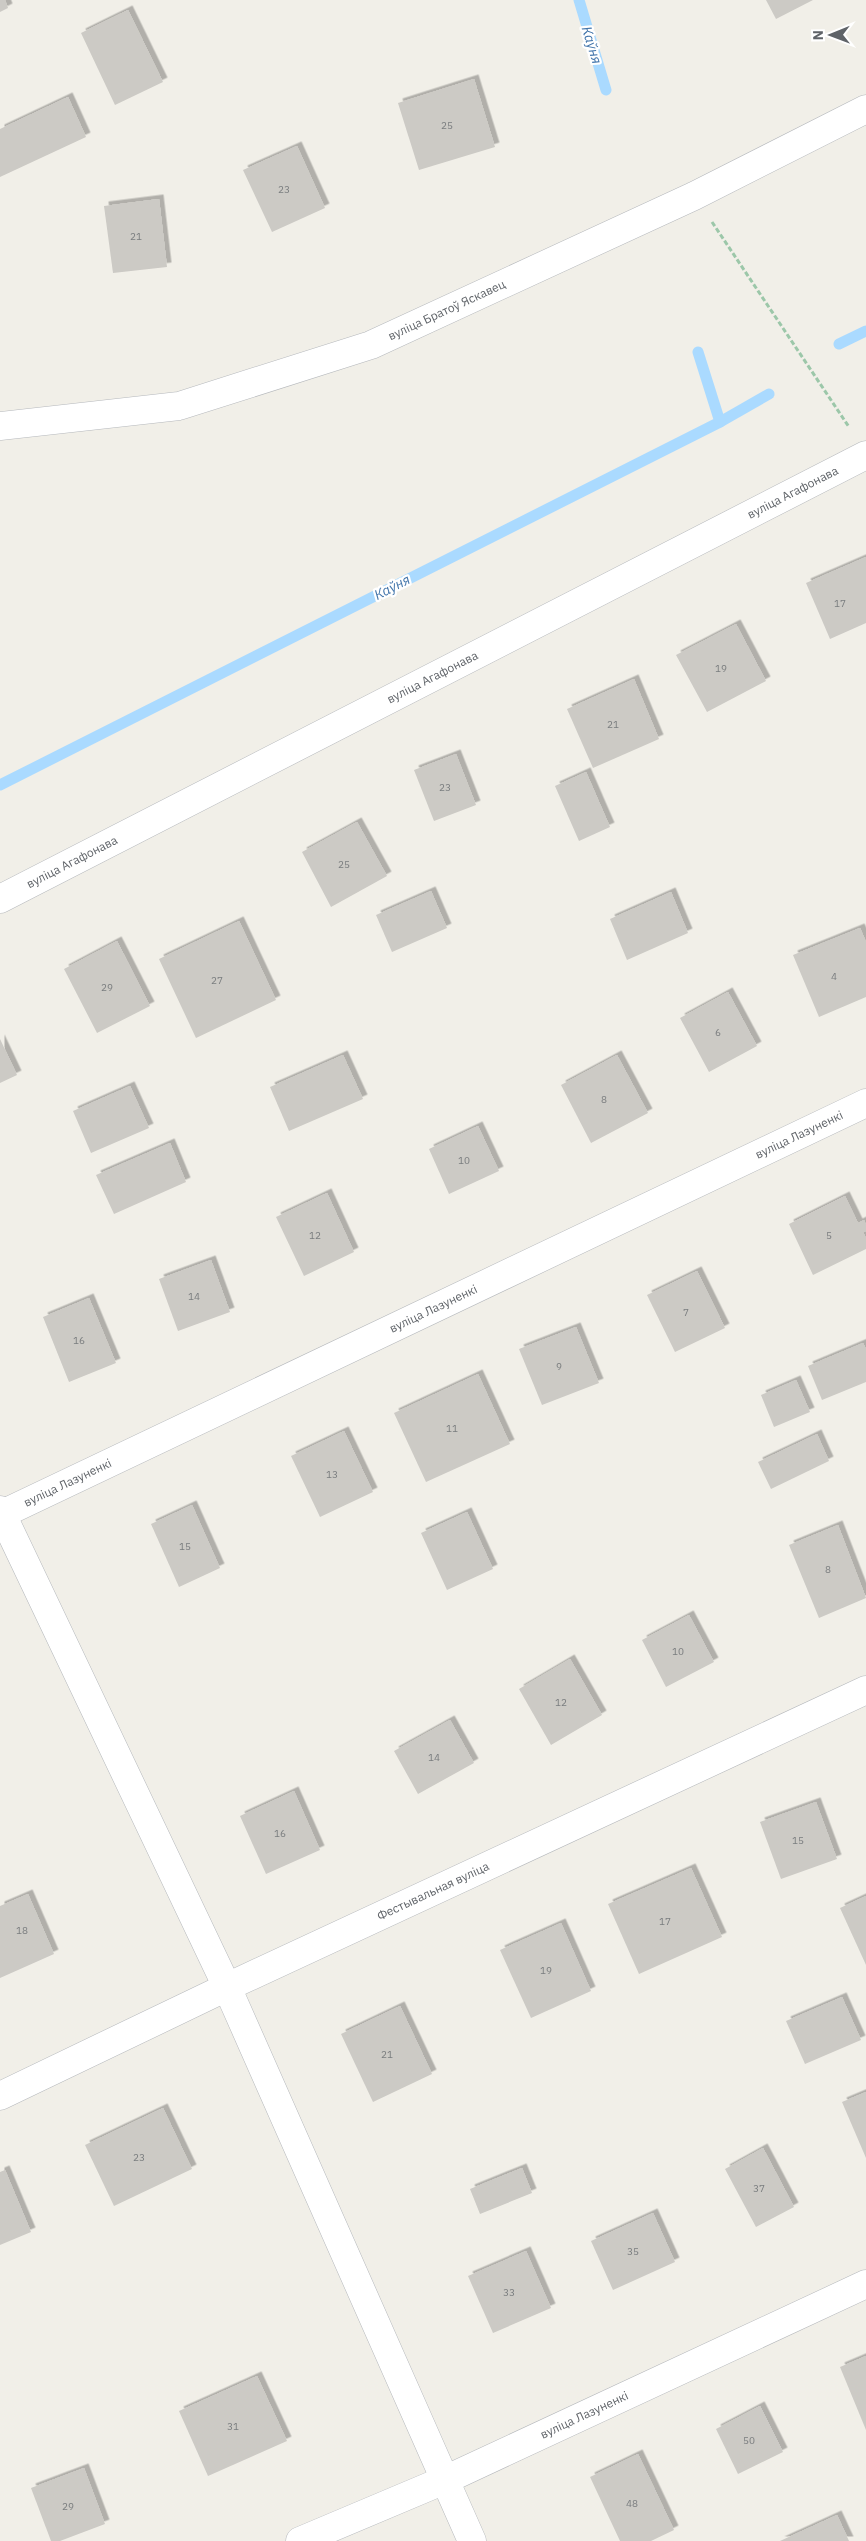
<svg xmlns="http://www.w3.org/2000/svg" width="866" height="2541" font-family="'IBM Plex Sans',sans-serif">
	<defs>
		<filter id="shadow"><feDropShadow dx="4.5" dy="-4.5" stdDeviation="0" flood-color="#0004"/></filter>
	</defs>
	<rect width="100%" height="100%" fill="#f1efe8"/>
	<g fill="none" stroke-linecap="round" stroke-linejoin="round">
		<g stroke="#aadaff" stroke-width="11">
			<path d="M 579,0 L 606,90"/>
			<path d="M 839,344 L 866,331"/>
			<path d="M 720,422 L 769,394"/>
			<path d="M 0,785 L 720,422 L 698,352"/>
		</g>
	</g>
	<g fill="#cccac5" filter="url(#shadow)">
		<path d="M 0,0 L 5,0 L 8,8 L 0,12 Z"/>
		<path d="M 766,0 L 813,0 L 776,19 Z"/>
		<path d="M 128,10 L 163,82 L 115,105 L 81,33 Z"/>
		<path d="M 474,79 L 495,147 L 419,170 L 398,103 Z"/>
		<path d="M 68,97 L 86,137 L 0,177 L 0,129 Z"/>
		<path d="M 297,146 L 325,208 L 272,232 L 243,170 Z"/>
		<path d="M 159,199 L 167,267 L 113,273 L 104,206 Z"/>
		<path d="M 866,557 L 866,623 L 830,639 L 806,583 Z"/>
		<path d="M 736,624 L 766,681 L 707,712 L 676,655 Z"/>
		<path d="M 634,679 L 659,739 L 593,768 L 567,709 Z"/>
		<path d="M 456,754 L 476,805 L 434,821 L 414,770 Z"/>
		<path d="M 586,772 L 610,827 L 579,841 L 555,786 Z"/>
		<path d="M 357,822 L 387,876 L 331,907 L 302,852 Z"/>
		<path d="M 431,891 L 447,928 L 392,952 L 376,915 Z"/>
		<path d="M 671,892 L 688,933 L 627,960 L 610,919 Z"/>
		<path d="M 239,921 L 276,1000 L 196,1038 L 159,959 Z"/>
		<path d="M 860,928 L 866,942 L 866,997 L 819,1017 L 793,955 Z"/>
		<path d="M 117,941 L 150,1006 L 97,1033 L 64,969 Z"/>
		<path d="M 728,992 L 757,1046 L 709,1072 L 680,1018 Z"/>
		<path d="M 0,1039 L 17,1075 L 0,1083 Z"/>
		<path d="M 343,1055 L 363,1099 L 289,1131 L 270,1087 Z"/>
		<path d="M 617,1055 L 648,1113 L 591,1143 L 561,1085 Z"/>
		<path d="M 130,1086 L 149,1128 L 91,1153 L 73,1111 Z"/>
		<path d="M 478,1126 L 499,1171 L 449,1194 L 429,1149 Z"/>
		<path d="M 170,1143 L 186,1182 L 114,1214 L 96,1175 Z"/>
		<path d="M 327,1193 L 354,1252 L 304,1276 L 276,1217 Z"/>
		<path d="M 845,1196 L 858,1223 L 864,1220 L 866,1225 L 866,1231 L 863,1232 L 866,1238 L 866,1249 L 813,1275 L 789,1224 Z"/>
		<path d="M 211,1260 L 230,1312 L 178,1331 L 159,1279 Z"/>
		<path d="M 697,1271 L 725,1328 L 675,1352 L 647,1295 Z"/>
		<path d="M 89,1298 L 116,1363 L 69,1382 L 43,1317 Z"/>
		<path d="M 576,1327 L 599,1383 L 542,1405 L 519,1349 Z"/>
		<path d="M 863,1343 L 866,1349 L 866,1382 L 822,1400 L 808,1366 Z"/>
		<path d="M 478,1374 L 510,1444 L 426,1482 L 394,1413 Z"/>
		<path d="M 796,1380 L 810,1412 L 774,1427 L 761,1395 Z"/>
		<path d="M 344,1431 L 373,1492 L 320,1517 L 291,1456 Z"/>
		<path d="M 817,1434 L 829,1461 L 771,1489 L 758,1462 Z"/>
		<path d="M 192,1505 L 220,1568 L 179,1587 L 151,1524 Z"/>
		<path d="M 467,1512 L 493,1569 L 447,1590 L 421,1533 Z"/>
		<path d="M 838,1525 L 866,1598 L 819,1618 L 789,1545 Z"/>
		<path d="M 689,1615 L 714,1662 L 666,1687 L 642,1640 Z"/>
		<path d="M 570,1659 L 602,1715 L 551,1745 L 519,1689 Z"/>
		<path d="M 450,1720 L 474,1763 L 418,1794 L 394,1751 Z"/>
		<path d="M 294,1791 L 320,1850 L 266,1874 L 240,1816 Z"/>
		<path d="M 816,1802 L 837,1859 L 781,1879 L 760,1822 Z"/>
		<path d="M 691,1868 L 722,1937 L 639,1974 L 608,1904 Z"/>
		<path d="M 28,1894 L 54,1954 L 0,1978 L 0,1906 Z"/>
		<path d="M 866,1896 L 866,1965 L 840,1908 Z"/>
		<path d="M 561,1923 L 591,1991 L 531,2018 L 500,1950 Z"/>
		<path d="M 842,1997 L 861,2040 L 805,2064 L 786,2021 Z"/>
		<path d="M 400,2006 L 432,2074 L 373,2102 L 341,2034 Z"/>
		<path d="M 866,2092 L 866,2158 L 842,2102 Z"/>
		<path d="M 163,2108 L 192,2169 L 114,2206 L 85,2145 Z"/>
		<path d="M 763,2148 L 794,2207 L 756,2227 L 725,2169 Z"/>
		<path d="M 522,2168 L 532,2193 L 480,2214 L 470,2189 Z"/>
		<path d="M 5,2170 L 31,2232 L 0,2245 L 0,2172 Z"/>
		<path d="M 653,2213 L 675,2262 L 613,2290 L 591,2241 Z"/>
		<path d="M 526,2251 L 551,2308 L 493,2333 L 468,2276 Z"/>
		<path d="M 866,2356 L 866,2430 L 840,2367 Z"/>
		<path d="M 257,2376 L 287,2441 L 208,2476 L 179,2411 Z"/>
		<path d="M 760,2406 L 783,2452 L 738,2474 L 716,2429 Z"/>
		<path d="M 638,2454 L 674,2530 L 651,2541 L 620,2541 L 590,2477 Z"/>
		<path d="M 84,2468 L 105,2524 L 60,2541 L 51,2541 L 31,2488 Z"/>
		<path d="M 837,2515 L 849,2541 L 780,2541 Z"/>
	</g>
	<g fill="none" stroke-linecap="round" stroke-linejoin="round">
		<defs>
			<g id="minor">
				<path id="s1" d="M 0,426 L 179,406 L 371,345 L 694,196 L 866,109"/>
				<path id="s2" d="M 0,899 L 866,455"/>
				<path d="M 0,1510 L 227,1987 L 472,2541"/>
				<path id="s3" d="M 0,1515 L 866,1103"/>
				<path id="s4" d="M 0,2096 L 227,1987 L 866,1690"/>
				<path id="s5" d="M 300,2541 L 447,2479 L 866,2284"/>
			</g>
		</defs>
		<use href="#minor" stroke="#b5b8bc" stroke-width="29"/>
		<path stroke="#9cc7a9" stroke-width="3" stroke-dasharray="5 2.5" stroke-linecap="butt" d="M 712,222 L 849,427"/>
		<use href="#minor" stroke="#fff" stroke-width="28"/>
	</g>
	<g text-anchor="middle" stroke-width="4.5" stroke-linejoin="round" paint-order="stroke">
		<g font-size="10" fill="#7a7d7f">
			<text x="447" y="129">25</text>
			<text x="284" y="193">23</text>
			<text x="136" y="240">21</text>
			<text x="840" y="607">17</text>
			<text x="721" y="672">19</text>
			<text x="613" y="728">21</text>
			<text x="445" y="791">23</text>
			<text x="344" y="868">25</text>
			<text x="834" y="980">4</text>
			<text x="217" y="984">27</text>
			<text x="107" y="991">29</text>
			<text x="718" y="1036">6</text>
			<text x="604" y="1103">8</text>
			<text x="464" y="1164">10</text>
			<text x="315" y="1239">12</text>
			<text x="829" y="1239">5</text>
			<text x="194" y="1300">14</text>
			<text x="686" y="1316">7</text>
			<text x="79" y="1344">16</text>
			<text x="559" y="1370">9</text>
			<text x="452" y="1432">11</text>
			<text x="332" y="1478">13</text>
			<text x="185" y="1550">15</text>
			<text x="828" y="1573">8</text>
			<text x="678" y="1655">10</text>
			<text x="561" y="1706">12</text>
			<text x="434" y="1761">14</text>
			<text x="280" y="1837">16</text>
			<text x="798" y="1844">15</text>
			<text x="665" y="1925">17</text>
			<text x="22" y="1934">18</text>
			<text x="546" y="1974">19</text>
			<text x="387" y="2058">21</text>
			<text x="139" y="2161">23</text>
			<text x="759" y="2192">37</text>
			<text x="633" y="2255">35</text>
			<text x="509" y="2296">33</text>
			<text x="233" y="2430">31</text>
			<text x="749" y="2444">50</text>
			<text x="632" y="2507">48</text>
			<text x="68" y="2510">29</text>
		</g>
		<g font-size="12" fill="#5f6368" stroke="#fff">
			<text dy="4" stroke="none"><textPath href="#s1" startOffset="465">вуліца Братоў Яскавец</textPath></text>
			<text dy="4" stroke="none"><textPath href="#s2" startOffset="891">вуліца Агафонава</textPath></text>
			<text dy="4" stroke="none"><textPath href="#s2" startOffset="486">вуліца Агафонава</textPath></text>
			<text dy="4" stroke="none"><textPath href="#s2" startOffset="81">вуліца Агафонава</textPath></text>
			<text dy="4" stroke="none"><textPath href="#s3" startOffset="885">вуліца Лазуненкі</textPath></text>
			<text dy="4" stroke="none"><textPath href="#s3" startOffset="480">вуліца Лазуненкі</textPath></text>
			<text dy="4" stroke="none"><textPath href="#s3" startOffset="75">вуліца Лазуненкі</textPath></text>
			<text dy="4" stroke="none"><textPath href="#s4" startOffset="479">Фестывальная вуліца</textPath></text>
			<text dy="4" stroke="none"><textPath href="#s5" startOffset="311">вуліца Лазуненкі</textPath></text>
		</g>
		<g font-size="14" font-style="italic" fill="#4174aa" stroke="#fff">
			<text transform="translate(592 45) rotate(73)" y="5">Каўня</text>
			<text transform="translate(392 587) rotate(-27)" y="5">Каўня</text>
		</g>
	</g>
	<g transform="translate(831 35) rotate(269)" stroke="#ffffff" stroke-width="4" paint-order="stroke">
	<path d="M0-4L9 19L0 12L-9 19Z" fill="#5f6368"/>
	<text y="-8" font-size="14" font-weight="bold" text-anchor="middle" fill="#5f6368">N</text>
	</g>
</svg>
